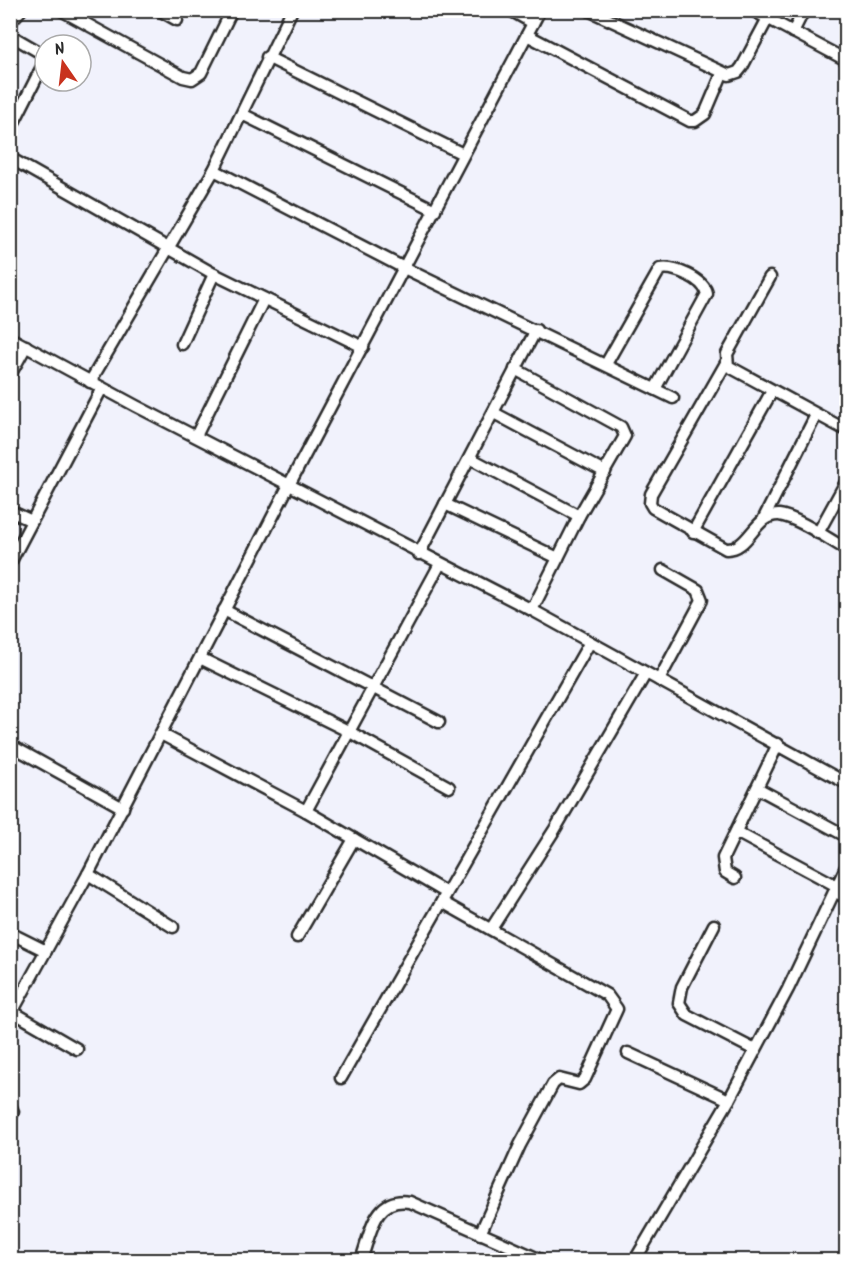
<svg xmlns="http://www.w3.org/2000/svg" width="857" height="1271" font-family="Kalam,sans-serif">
	<rect width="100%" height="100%" fill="#f1f2fc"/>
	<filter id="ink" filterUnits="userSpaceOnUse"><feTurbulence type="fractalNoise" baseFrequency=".0167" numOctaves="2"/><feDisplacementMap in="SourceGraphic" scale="12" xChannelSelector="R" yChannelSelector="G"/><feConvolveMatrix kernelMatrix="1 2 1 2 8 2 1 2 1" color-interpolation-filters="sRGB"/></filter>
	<g filter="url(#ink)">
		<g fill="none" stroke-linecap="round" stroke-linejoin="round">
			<defs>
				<g id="street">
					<path d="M 61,10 L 183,77 L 192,79 L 201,73 L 232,10"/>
					<path d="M 159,10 L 177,20"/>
					<path d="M 510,10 L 533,23"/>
					<path d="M 588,10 L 729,75 L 738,72 L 742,67 L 768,18"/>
					<path d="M 752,10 L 846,60"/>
					<path d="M 10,22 L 21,10"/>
					<path d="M 793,32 L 804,10"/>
					<path d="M 10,35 L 41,53 L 45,61 L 10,130"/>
					<path d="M 527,35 L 690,121 L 695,121 L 705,114 L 722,74"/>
					<path d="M 267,57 L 463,154"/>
					<path d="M 242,114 L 435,210"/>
					<path d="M 10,158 L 214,274 L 363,347"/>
					<path d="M 214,170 L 404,268 L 673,398"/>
					<path d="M 770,277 L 727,354 L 728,366 L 846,430"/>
					<path d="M 10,338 L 136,406 L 532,610 L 846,783"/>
					<path d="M 182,344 L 214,274"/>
					<path d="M 726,363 L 651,494 L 650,503 L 653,508 L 726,549 C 750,550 754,514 779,515 C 797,517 830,540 846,549"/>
					<path d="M 606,364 L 660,269 C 674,266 704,279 707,294 L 655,389"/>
					<path d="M 515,369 L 621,427 L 625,436 L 579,516 L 532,610"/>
					<path d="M 10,375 L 26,346"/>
					<path d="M 90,382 L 214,170 L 292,10"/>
					<path d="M 494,413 L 605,472"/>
					<path d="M 196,436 L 264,299"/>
					<path d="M 470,458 L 579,516"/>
					<path d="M 445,504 L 558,558"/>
					<path d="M 10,511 L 32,521"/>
					<path d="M 764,518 L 816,415"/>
					<path d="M 693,532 L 772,391"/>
					<path d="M 818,533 L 846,482"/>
					<path d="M 419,554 L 536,330"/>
					<path d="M 10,563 L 102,388"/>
					<path d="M 224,610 L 439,722"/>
					<path d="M 200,658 L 348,731 L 449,787"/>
					<path d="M 659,680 L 702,600 L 698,590 L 663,570"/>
					<path d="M 161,734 L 306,811 L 445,892"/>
					<path d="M 10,745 L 123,808"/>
					<path d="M 757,788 L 846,836"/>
					<path d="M 306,811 L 440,564"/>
					<path d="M 736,832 L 837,886"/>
					<path d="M 88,874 L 173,927"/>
					<path d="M 735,878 L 725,872 L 723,858 L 778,744"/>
					<path d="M 835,891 L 846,898"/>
					<path d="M 442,902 L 607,995 L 617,1009 L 585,1079 L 579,1084 L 559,1079 L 553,1084 L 520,1145 L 480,1234"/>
					<path d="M 714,925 L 682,987 L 679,1003 L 687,1015 L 755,1050"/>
					<path d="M 491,929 L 555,829 L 646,673"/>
					<path d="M 10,933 L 46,951"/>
					<path d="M 297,937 L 354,839"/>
					<path d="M 13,1012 L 77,1049"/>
					<path d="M 10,1016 L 88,874 L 289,485 L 540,10"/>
					<path d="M 628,1053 L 729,1100"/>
					<path d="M 341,1078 L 590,642"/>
					<path d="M 10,1105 L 13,1112 L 10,1118"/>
					<path d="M 361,1260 C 371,1233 374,1196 410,1202 L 541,1260"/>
					<path d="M 635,1260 L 729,1100 L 788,989 L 846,867"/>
				</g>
			</defs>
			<use href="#street" stroke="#2b2b2b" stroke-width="15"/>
			<use href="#street" stroke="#fff" stroke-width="10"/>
		</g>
	</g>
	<rect width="857" height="1271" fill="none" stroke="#fff" stroke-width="36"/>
	<rect x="18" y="18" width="821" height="1235" fill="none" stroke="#2b2b2b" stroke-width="2" filter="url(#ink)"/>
	<g transform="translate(63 63) rotate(346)"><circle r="28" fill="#ffffff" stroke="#aaaaaa" stroke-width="1.5"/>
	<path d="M0-4.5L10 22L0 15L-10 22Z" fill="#c8321e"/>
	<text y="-9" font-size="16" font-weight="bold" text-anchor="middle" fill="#2b2b2b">N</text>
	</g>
</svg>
